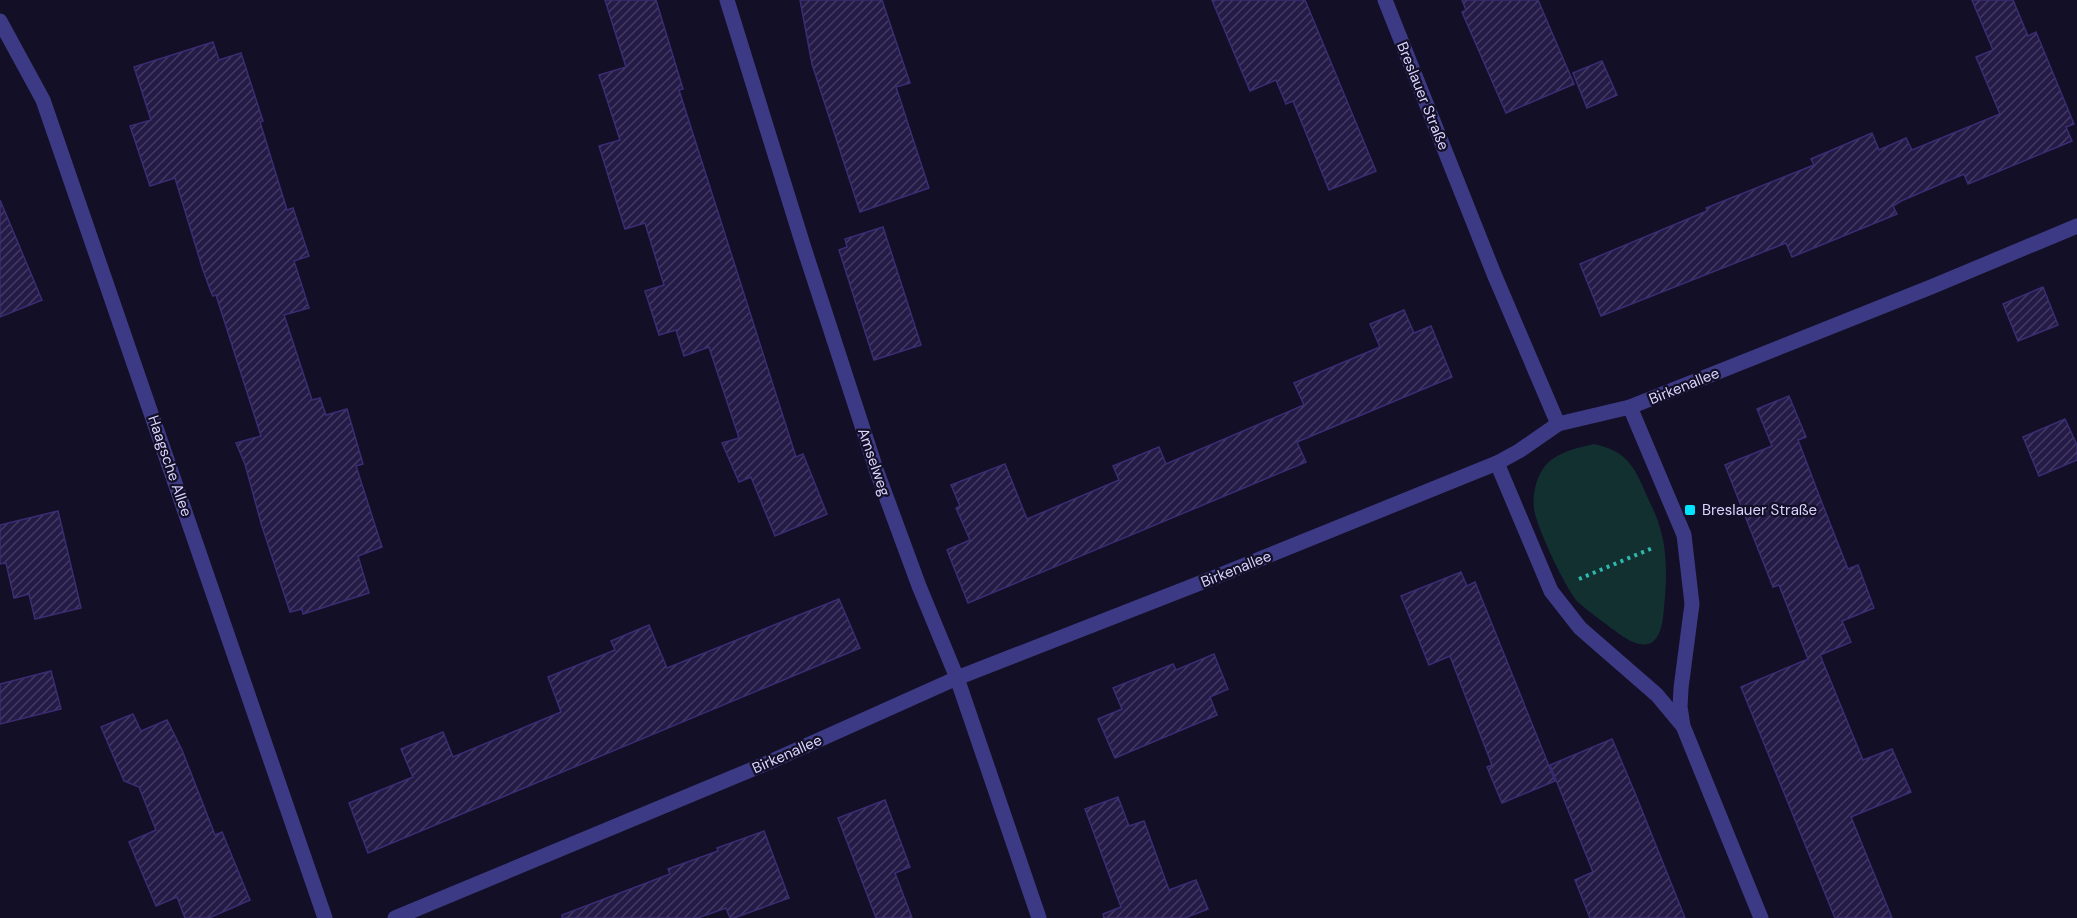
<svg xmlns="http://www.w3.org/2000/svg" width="2077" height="918" font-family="'DM Sans',sans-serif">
	<defs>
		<pattern id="building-hatch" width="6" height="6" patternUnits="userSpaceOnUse" patternTransform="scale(1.5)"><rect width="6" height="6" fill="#241b47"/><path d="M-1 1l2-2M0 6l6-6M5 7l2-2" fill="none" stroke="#433b63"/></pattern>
	</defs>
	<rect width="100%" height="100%" fill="#130f26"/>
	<path fill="#12302f" d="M 1594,444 C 1626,451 1634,465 1646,494 C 1651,505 1657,516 1660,528 C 1669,557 1666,589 1663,618 C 1662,627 1658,642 1648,644 C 1635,647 1621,635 1611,628 C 1601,620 1589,612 1579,603 C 1566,590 1537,528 1534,509 C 1532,496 1536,477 1545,466 C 1557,452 1577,448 1594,444 Z"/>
	<g fill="url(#building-hatch)" stroke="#3b2d73" stroke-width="1.5">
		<path d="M 605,0 L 656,0 L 683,89 L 679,90 L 796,457 L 803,454 L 827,514 L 775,536 L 751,477 L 739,482 L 722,443 L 739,438 L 709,347 L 684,356 L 676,330 L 659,335 L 645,291 L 664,285 L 645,223 L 625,229 L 608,175 L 599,146 L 620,140 L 599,75 L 626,67 Z"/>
		<path d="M 800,0 L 882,0 L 910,83 L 896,87 L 929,188 L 860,212 L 812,64 Z"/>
		<path d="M 1212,0 L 1305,0 L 1376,171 L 1329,190 L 1293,101 L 1286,104 L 1276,80 L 1250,91 Z"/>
		<path d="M 1462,0 L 1538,0 L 1574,84 L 1506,113 L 1462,12 L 1466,10 Z"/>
		<path d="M 1972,0 L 2013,0 L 2028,36 L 2036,32 L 2074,124 L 2066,127 L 2072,141 L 1968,184 L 1964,174 L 1901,201 L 1893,206 L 1897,214 L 1792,257 L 1786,243 L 1601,316 L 1580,264 L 1707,211 L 1706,208 L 1814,165 L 1811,159 L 1872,133 L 1879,150 L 1906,138 L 1912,150 L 2000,114 L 1976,57 L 1993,50 Z"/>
		<path d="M 213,42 L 219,60 L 241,53 L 263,121 L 260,122 L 287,210 L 293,208 L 309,256 L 294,261 L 309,308 L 284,315 L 312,400 L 320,398 L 326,415 L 347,409 L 363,464 L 356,466 L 382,547 L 358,556 L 369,593 L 303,614 L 302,609 L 290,612 L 261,523 L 245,464 L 236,443 L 261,436 L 216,295 L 213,296 L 211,292 L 202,267 L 175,178 L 150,186 L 130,126 L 151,120 L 134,67 Z"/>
		<path d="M 1602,61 L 1617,95 L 1587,108 L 1573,73 Z"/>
		<path d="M 0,200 L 42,300 L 0,317 Z"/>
		<path d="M 883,227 L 921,345 L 874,360 L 839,250 L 847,247 L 845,239 Z"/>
		<path d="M 2043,287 L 2058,325 L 2018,341 L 2003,304 Z"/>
		<path d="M 1404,310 L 1414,333 L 1431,326 L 1452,377 L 1297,442 L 1306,462 L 968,603 L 947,550 L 970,540 L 956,508 L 960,506 L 951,485 L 1005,464 L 1027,519 L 1119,480 L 1113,466 L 1159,447 L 1166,464 L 1304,405 L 1294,383 L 1380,347 L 1370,324 Z"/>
		<path d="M 1789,396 L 1806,437 L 1798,440 L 1822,503 L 1848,569 L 1858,565 L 1874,608 L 1842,621 L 1851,642 L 1820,655 L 1863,760 L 1892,749 L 1911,792 L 1851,817 L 1892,918 L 1835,918 L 1741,687 L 1808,659 L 1779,585 L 1773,587 L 1725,465 L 1772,446 L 1757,409 Z"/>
		<path d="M 2065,419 L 2077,445 L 2077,460 L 2039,476 L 2023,437 Z"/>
		<path d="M 58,511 L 81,608 L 35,619 L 29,594 L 14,598 L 6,563 L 0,564 L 0,525 Z"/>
		<path d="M 1461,572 L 1467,586 L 1475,582 L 1555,781 L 1502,803 L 1487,767 L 1492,765 L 1450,656 L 1429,665 L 1401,596 Z"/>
		<path d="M 839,599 L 860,648 L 368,853 L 349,803 L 413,777 L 401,749 L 443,732 L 453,757 L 561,712 L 548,677 L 615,650 L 611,641 L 649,625 L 667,668 Z"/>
		<path d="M 1214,654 L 1228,689 L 1210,697 L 1217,715 L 1115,758 L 1098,719 L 1122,709 L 1113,688 L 1173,664 L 1176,670 Z"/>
		<path d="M 51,671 L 61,709 L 0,724 L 0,684 Z"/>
		<path d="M 133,714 L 141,731 L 167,720 L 182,750 L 215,835 L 222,832 L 250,900 L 209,918 L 185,918 L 177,897 L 156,906 L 129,842 L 156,830 L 139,787 L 124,781 L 101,727 Z"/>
		<path d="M 1612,739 L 1635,793 L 1685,918 L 1590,918 L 1575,880 L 1593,872 L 1550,765 Z"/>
		<path d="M 1118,797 L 1129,826 L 1144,821 L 1169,890 L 1196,880 L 1208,909 L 1185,918 L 1104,918 L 1103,914 L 1121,907 L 1085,809 Z"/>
		<path d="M 885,800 L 910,867 L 895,873 L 912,918 L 876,918 L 838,818 Z"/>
		<path d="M 764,831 L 789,898 L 734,918 L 730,918 L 726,908 L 698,918 L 562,918 L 562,915 L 670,874 L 668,869 L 718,851 L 717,848 Z"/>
	</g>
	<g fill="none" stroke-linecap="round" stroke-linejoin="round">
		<path stroke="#2fb8b0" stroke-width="4" stroke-dasharray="3 4.5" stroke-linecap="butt" d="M 1579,579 L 1655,547"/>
		<g stroke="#3d3a85" stroke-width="15">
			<path d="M 727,0 L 804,248 L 877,472 L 919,586 L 957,678 L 1039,918"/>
			<path d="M 1385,0 L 1494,274 L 1558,424"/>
			<path d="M 0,21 L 43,100 L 325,918"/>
			<path d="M 1630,407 L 1684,535 L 1692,604 L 1681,688 L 1680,707 L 1683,726 L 1761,918"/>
			<path d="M 1497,463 L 1551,591 L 1580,628 L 1657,695 L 1682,725"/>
			<path d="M 395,918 L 765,764 L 957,678 L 1218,576 L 1497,463 L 1519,451 L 1558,424 L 1630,407 L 1931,287 L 2077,226"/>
		</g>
	</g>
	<rect fill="#00e5ff" stroke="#130f26" stroke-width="2" x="1684" y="504" width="12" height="12" rx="3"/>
	<g text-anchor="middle" stroke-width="4.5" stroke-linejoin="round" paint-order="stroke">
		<g font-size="15" fill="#d9d4ff" stroke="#130f26">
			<text transform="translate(1423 96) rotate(68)" y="5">Breslauer Straße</text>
			<text transform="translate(1684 386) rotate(-22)" y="5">Birkenallee</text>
			<text transform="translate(874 462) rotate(71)" y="5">Amselweg</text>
			<text transform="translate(170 466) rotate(71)" y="5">Haagsche Allee</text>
			<text transform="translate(1236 569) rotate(-22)" y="5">Birkenallee</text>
			<text transform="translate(787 754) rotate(-24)" y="5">Birkenallee</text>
		</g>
		<g font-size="15" fill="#d9d4ff" stroke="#130f26" text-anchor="start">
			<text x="1702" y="515">Breslauer Straße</text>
		</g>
	</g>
</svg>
